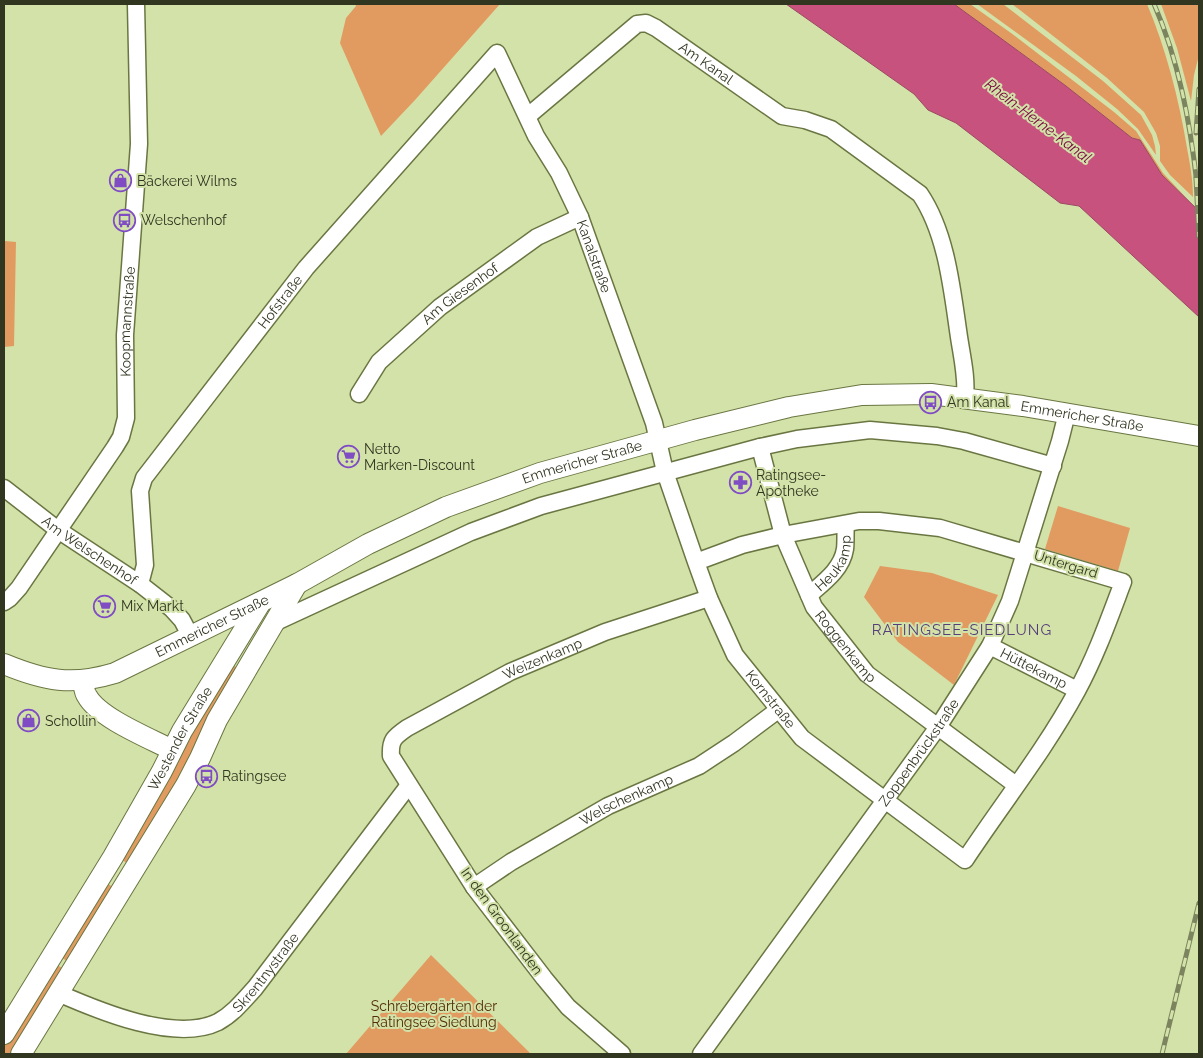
<svg xmlns="http://www.w3.org/2000/svg" width="1203" height="1058" font-family="Raleway,sans-serif">
	<rect width="100%" height="100%" fill="#d3e2a9"/>
	<g fill="#e19b60">
		<path d="M 355,4 L 500,4 L 415,100 L 381,136 L 340,43 L 346,18 L 356,6 Z"/>
		<path d="M 954,4 L 970,4 L 1011,33 L 1114,112 L 1136,131 L 1163,173 L 1191,203 L 1162,175 L 1140,140 L 1132,138 L 1066,86 Z"/>
		<path d="M 977,4 L 1003,4 L 1103,81 L 1141,115 L 1152,135 L 1155,146 L 1156,155 L 1138,129 L 1117,109 L 1076,76 Z"/>
		<path d="M 1012,4 L 1147,4 C 1166,49 1179,99 1187,148 C 1190,164 1193,180 1193,197 L 1170,175 L 1160,161 L 1160,146 L 1156,133 L 1144,112 L 1107,78 Z"/>
		<path d="M 1161,4 L 1199,4 L 1199,55 L 1194,75 L 1191,101 L 1177,48 Z"/>
		<path d="M 4,235 L 5,241 L 16,242 L 14,346 L 4,347 Z"/>
		<path d="M 1058,506 L 1130,528 L 1118,571 L 1045,549 Z"/>
		<path d="M 880,566 L 932,573 L 998,595 L 954,685 L 898,642 L 864,597 Z"/>
		<path d="M 229,663 L 241,670 L 133,867 L 116,856 Z"/>
		<path d="M 108,884 L 113,887 L 70,963 L 59,956 Z"/>
		<path d="M 431,955 L 531,1054 L 346,1054 Z"/>
		<path d="M 54,963 L 65,970 L 14,1054 L 4,1054 L 4,1044 Z"/>
	</g>
	<path fill="#c8527e" stroke="#9b4a62" d="M 786,4 L 954,4 L 1066,86 L 1132,138 L 1140,140 L 1162,175 L 1199,211 L 1199,317 L 1079,206 L 1060,203 L 956,123 L 928,110 L 914,94 Z"/>
	<g fill="none" stroke-linecap="round" stroke-linejoin="round">
		<defs>
			<g id="minor">
				<path id="s1" d="M 528,116 L 637,24 L 646,23 L 656,28 L 782,116 L 805,120 L 831,129 L 920,194 C 947,234 952,290 959,337 C 962,357 967,377 965,397"/>
				<path id="s2" d="M 359,394 L 379,362 L 440,307 L 537,237 L 580,217"/>
				<path id="s3" d="M 760,447 L 783,535 L 814,607 L 867,674 L 1016,785"/>
				<path id="s4" d="M 4,488 L 58,530 L 140,584 L 172,609 L 182,620 L 191,637"/>
				<path id="s5" d="M 140,584 L 145,565 L 140,491 L 144,478 L 306,268 L 497,53 L 536,136 L 559,173 L 580,217 L 654,423 L 665,472 L 696,562 L 709,598 L 735,655 L 802,738 L 965,860 C 1002,804 1045,750 1077,691 C 1096,656 1109,619 1123,582 L 940,528 L 879,521 L 859,521 L 783,535 L 742,545 L 696,562"/>
				<path id="s6" d="M 809,595 C 824,582 842,569 845,549 C 846,541 845,532 846,525"/>
				<path id="s7" d="M 4,602 L 10,598 L 19,588 L 115,447 L 121,437 L 126,418 L 125,335 L 139,144 L 136,4"/>
				<path d="M 274,623 L 471,532 L 541,506 L 760,447 L 797,439 L 870,430 L 937,436 L 964,441 L 1053,466"/>
				<path id="s8" d="M 990,646 L 1077,690"/>
				<path id="s9" d="M 474,887 L 511,862 L 608,806 L 699,766 L 734,743 L 778,710"/>
				<path id="s10" d="M 58,993 C 99,1011 175,1043 218,1022 C 233,1014 244,1000 255,988 L 409,785"/>
				<path id="s11" d="M 622,1054 L 568,1007 L 544,978 L 474,887 L 391,756 C 390,740 394,737 407,728 L 510,672 L 605,632 L 709,598"/>
				<path id="s12" d="M 701,1054 L 938,727 L 990,646 L 1010,601 L 1060,441 L 1067,413"/>
			</g>
			<g id="major">
				<path id="s13" d="M 4,664 C 45,681 72,686 115,673 L 297,584 L 368,544 L 446,507 L 540,473 L 695,430 L 789,407 L 862,395 L 931,394 L 1023,406 L 1199,436"/>
				<path d="M 83,681 C 84,686 84,692 87,696 C 99,718 149,738 172,750"/>
				<path id="s14" d="M 4,1034 L 113,857 L 162,771 L 182,731 L 261,602"/>
				<path d="M 21,1054 L 186,785 L 200,758 L 217,720 L 297,584"/>
			</g>
		</defs>
		<use href="#minor" stroke="#6a7642" stroke-width="19"/>
		<use href="#major" stroke="#6a7642" stroke-width="22"/>
		<use href="#minor" stroke="#fff" stroke-width="16"/>
		<use href="#major" stroke="#fff" stroke-width="20"/>
		<defs>
			<g id="rail">
				<path d="M 1154,4 C 1179,61 1190,122 1197,184"/>
				<path d="M 1196,133 L 1199,89"/>
				<path d="M 1196,178 L 1199,237"/>
				<path d="M 1162,1054 L 1199,903"/>
			</g>
		</defs>
		<use href="#rail" stroke="#7b845e" stroke-width="5"/>
		<use href="#rail" stroke="#d3e2a9" stroke-width="3" stroke-dasharray="9" stroke-linecap="butt"/>
	</g>
	<defs>
		<symbol id="shop-ring" viewBox="-11 -11 22 22"><circle r="9.5" fill="#d3e2a9" stroke="#7f4cc4" stroke-width="1.5"/><path d="M-5-2.5h2.3a2.7 3.5 0 0 1 5.4 0H5L5.5 6h-11ZM-1.5-2.5h3a1.5 2.3 0 0 0-3 0Z" fill="#7f4cc4"/></symbol>
		<symbol id="bus-ring" viewBox="-11 -11 22 22"><circle r="9.5" fill="#d3e2a9" stroke="#7f4cc4" stroke-width="1.5"/><path d="M-5-6H5V4H4V6H2V4H-2V6H-4V4H-5ZM-3.5-4V0h7V-4ZM-3.5 1.2v1.5H-2V1.2ZM2 1.2v1.5H3.5V1.2Z" fill="#7f4cc4"/></symbol>
		<symbol id="supermarket-ring" viewBox="-11 -11 22 22"><circle r="9.5" fill="#d3e2a9" stroke="#7f4cc4" stroke-width="1.5"/><path d="M-6-5.5h2.5l.6 2H6L4.5 2H-2.5L-4.4-4H-6ZM-1.5 3.2a1.3 1.3 0 1 0 .1 0ZM3 3.2a1.3 1.3 0 1 0 .1 0Z" fill="#7f4cc4"/></symbol>
		<symbol id="pharmacy-ring" viewBox="-11 -11 22 22"><circle r="9.5" fill="#d3e2a9" stroke="#7f4cc4" stroke-width="1.5"/><path d="M-2-6h4v4h4v4h-4v4h-4v-4h-4v-4h4Z" fill="#7f4cc4"/></symbol>
	</defs>
	<g fill-rule="evenodd">
		<use href="#shop-ring" x="108" y="168" width="25" height="25"/>
		<use href="#bus-ring" x="112" y="208" width="25" height="25"/>
		<use href="#bus-ring" x="918" y="390" width="25" height="25"/>
		<use href="#supermarket-ring" x="336" y="444" width="25" height="25"/>
		<use href="#pharmacy-ring" x="728" y="470" width="25" height="25"/>
		<use href="#supermarket-ring" x="92" y="594" width="25" height="25"/>
		<use href="#shop-ring" x="16" y="708" width="25" height="25"/>
		<use href="#bus-ring" x="194" y="764" width="25" height="25"/>
	</g>
	<g text-anchor="middle" stroke-width="4" stroke-linejoin="round" paint-order="stroke">
		<g font-size="14" fill="#313620" stroke="#d3e2a9">
			<text dy="5" stroke="none"><textPath href="#s1" startOffset="224">Am Kanal</textPath></text>
			<text dy="5" stroke="none"><textPath href="#s5" startOffset="886">Kanalstraße</textPath></text>
			<text dy="5" stroke="none"><textPath href="#s2" startOffset="144">Am Giesenhof</textPath></text>
			<text dy="5" stroke="none"><textPath href="#s5" startOffset="330">Hofstraße</textPath></text>
			<text dy="5" stroke="none"><textPath href="#s7" startOffset="319">Koopmannstraße</textPath></text>
			<text dy="5" stroke="none"><textPath href="#s13" startOffset="1138">Emmericher Straße</textPath></text>
			<text dy="5" stroke="none"><textPath href="#s13" startOffset="628">Emmericher Straße</textPath></text>
			<text dy="5" stroke="none"><textPath href="#s4" startOffset="106">Am Welschenhof</textPath></text>
			<text dy="5" stroke="none"><textPath href="#s6" startOffset="42">Heukamp</textPath></text>
			<text transform="translate(1066 564) rotate(17)" y="5">Untergard</text>
			<text dy="5" stroke="none"><textPath href="#s13" startOffset="222">Emmericher Straße</textPath></text>
			<text dy="5" stroke="none"><textPath href="#s3" startOffset="220">Roggenkamp</textPath></text>
			<text dy="5" stroke="none"><textPath href="#s11" startOffset="566">Weizenkamp</textPath></text>
			<text dy="5" stroke="none"><textPath href="#s8" startOffset="49">Hüttekamp</textPath></text>
			<text dy="5" stroke="none"><textPath href="#s5" startOffset="1366">Kornstraße</textPath></text>
			<text dy="5" stroke="none"><textPath href="#s14" startOffset="344">Westender Straße</textPath></text>
			<text dy="5" stroke="none"><textPath href="#s12" startOffset="372">Zoppenbrückstraße</textPath></text>
			<text dy="5" stroke="none"><textPath href="#s9" startOffset="176">Welschenkamp</textPath></text>
			<text transform="translate(502 921) rotate(54)" y="5">In den Groonlanden</text>
			<text dy="5" stroke="none"><textPath href="#s10" startOffset="236">Skrentnystraße</textPath></text>
		</g>
		<g font-size="14" fill="#313620" stroke="#d3e2a9" text-anchor="start">
			<text x="137" y="186">Bäckerei Wilms</text>
			<text x="141" y="225">Welschenhof</text>
			<text x="947" y="407">Am Kanal</text>
			<text x="364" y="454">Netto<tspan x="364" dy="16">Marken-Discount</tspan></text>
			<text x="756" y="480">Ratingsee-<tspan x="756" dy="16">Apotheke</tspan></text>
			<text x="121" y="611">Mix Markt</text>
			<text x="45" y="726">Schollin</text>
			<text x="222" y="781">Ratingsee</text>
		</g>
		<g font-size="14" fill="#532d07" stroke="#d3e2a9">
			<text x="434" y="1011">Schrebergärten der<tspan x="434" dy="16">Ratingsee Siedlung</tspan></text>
		</g>
		<g font-size="15" font-style="italic" fill="#7a063f" stroke="#d3e2a9">
			<text transform="translate(1038 121) rotate(37)" y="5">Rhein-Herne-Kanal</text>
		</g>
		<g font-size="15" letter-spacing="1" fill="#553e7a" stroke="#d3e2a9">
			<text x="962" y="635">RATINGSEE-SIEDLUNG</text>
		</g>
	</g>
	<rect width="1203" height="1058" fill="none" stroke="#313620" stroke-width="10"/>
</svg>
